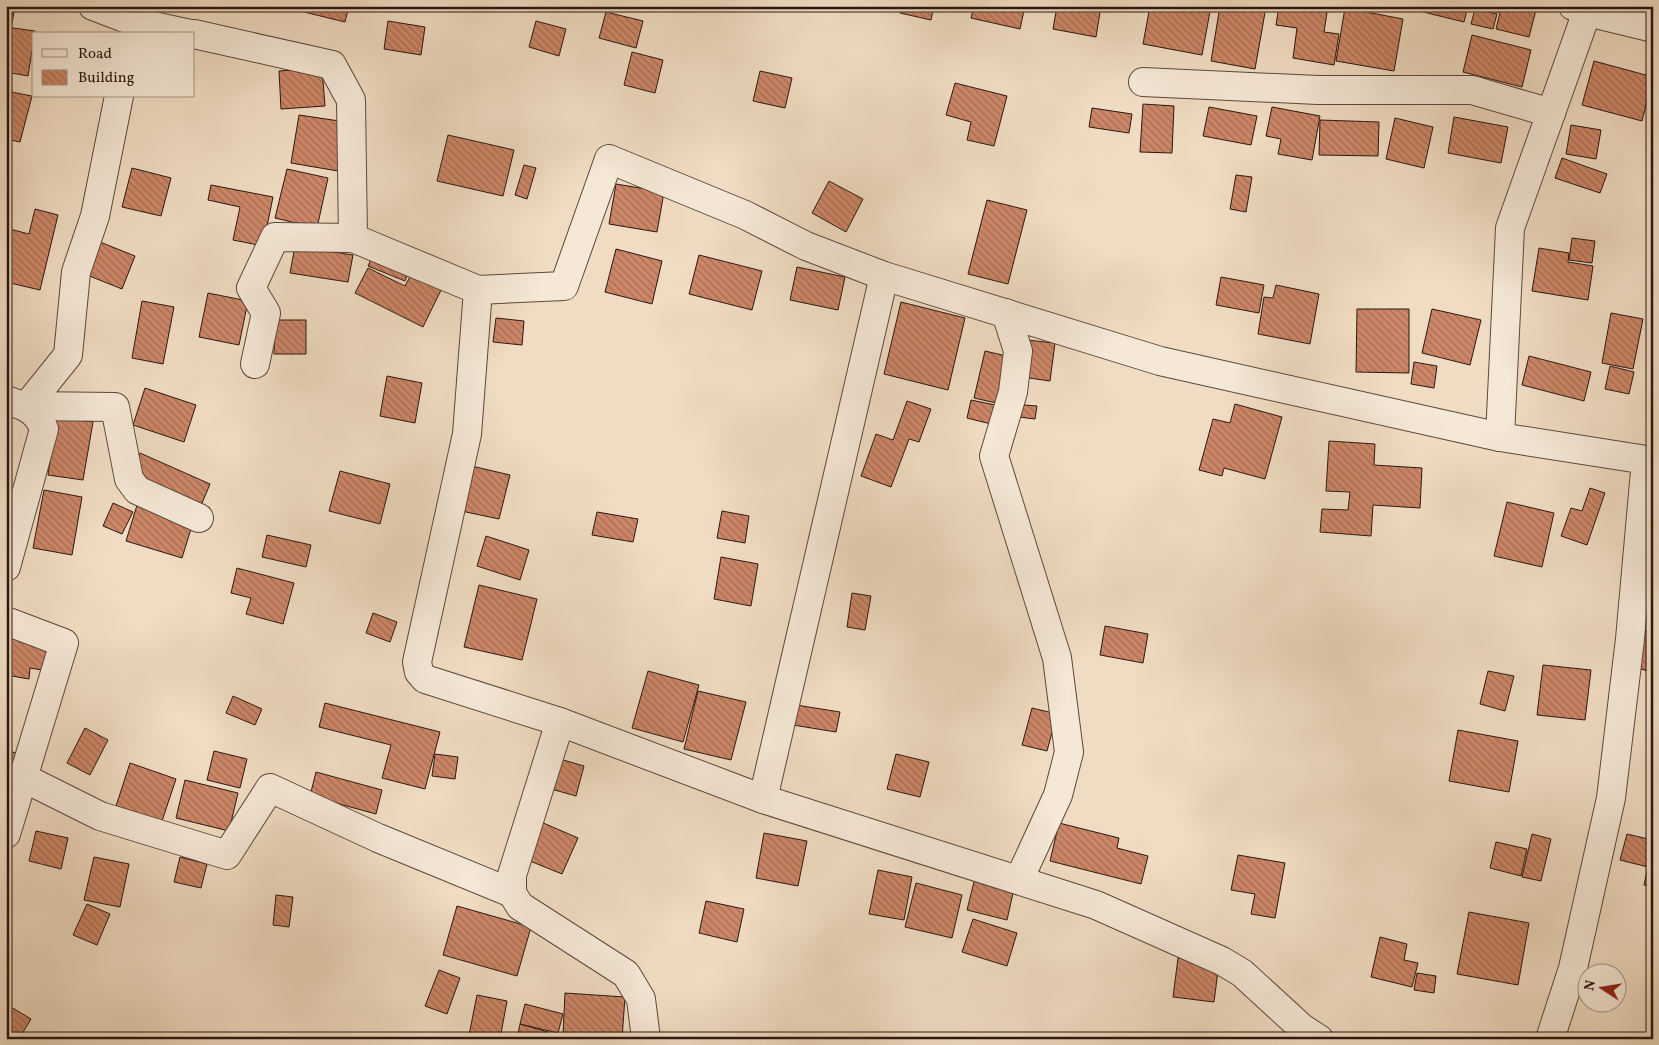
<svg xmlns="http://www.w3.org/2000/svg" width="1659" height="1045" font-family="Vollkorn,serif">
	<defs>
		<pattern id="building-back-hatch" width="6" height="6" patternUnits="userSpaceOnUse" patternTransform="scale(1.25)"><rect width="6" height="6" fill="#cd8768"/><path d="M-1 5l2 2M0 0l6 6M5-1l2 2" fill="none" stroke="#a76d54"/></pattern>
	</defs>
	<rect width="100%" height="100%" fill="#f0dcc2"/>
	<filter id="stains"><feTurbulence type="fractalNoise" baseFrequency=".004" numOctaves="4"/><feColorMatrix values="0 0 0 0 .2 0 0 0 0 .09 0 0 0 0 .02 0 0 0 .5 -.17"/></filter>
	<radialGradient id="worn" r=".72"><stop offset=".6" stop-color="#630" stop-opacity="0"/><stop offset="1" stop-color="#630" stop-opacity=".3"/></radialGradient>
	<g fill="url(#building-back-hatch)" stroke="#2a1710">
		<path d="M 6,6 L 15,6 L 12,24 L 6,23 Z"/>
		<path d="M 305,6 L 349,6 L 345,22 L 304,12 Z"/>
		<path d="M 901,6 L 934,6 L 931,20 L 900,13 Z"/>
		<path d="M 974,6 L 1025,6 L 1020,29 L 971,18 Z"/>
		<path d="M 1057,6 L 1101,6 L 1096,37 L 1053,29 Z"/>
		<path d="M 1150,6 L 1211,6 L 1202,55 L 1143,44 Z"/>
		<path d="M 1220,6 L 1266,7 L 1255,69 L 1211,61 Z"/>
		<path d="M 1279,6 L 1328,6 L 1324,32 L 1339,34 L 1334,65 L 1293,58 L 1297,28 L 1276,25 Z"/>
		<path d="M 1412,6 L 1468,6 L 1464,22 L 1411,9 Z"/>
		<path d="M 1475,6 L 1537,6 L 1529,37 L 1496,29 L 1500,13 Z"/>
		<path d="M 1345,8 L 1403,19 L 1394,71 L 1336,61 Z"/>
		<path d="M 1475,9 L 1497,14 L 1493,29 L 1471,24 Z"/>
		<path d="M 606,12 L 643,21 L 636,48 L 599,38 Z"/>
		<path d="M 388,21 L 425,27 L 421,55 L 384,49 Z"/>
		<path d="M 536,21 L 566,29 L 559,56 L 529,47 Z"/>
		<path d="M 6,27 L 35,31 L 28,76 L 6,72 Z"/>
		<path d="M 1472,35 L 1531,50 L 1522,87 L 1463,72 Z"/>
		<path d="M 632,52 L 663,60 L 655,93 L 624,85 Z"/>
		<path d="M 1594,61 L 1653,77 L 1642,121 L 1582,105 Z"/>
		<path d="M 322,68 L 325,106 L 281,109 L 279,71 Z"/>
		<path d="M 760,71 L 792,78 L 785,108 L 753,101 Z"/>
		<path d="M 955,83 L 1007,96 L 994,146 L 967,140 L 971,122 L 946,115 Z"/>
		<path d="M 6,91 L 32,96 L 20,142 L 6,139 Z"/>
		<path d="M 1143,104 L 1174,106 L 1172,153 L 1140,152 Z"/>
		<path d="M 1209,107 L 1257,116 L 1251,145 L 1203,136 Z"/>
		<path d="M 1272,107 L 1320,116 L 1312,160 L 1278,154 L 1281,139 L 1266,136 Z"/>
		<path d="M 1092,108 L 1132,114 L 1129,133 L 1089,127 Z"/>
		<path d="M 299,115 L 346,122 L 338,171 L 291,163 Z"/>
		<path d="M 1454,117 L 1508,127 L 1501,163 L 1448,153 Z"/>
		<path d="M 1395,118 L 1433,127 L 1424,168 L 1386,159 Z"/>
		<path d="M 1320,120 L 1379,122 L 1378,156 L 1319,155 Z"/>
		<path d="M 1571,125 L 1601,130 L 1596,159 L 1566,154 Z"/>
		<path d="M 448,135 L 514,150 L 503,196 L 437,181 Z"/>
		<path d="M 1562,158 L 1607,174 L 1600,193 L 1555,178 Z"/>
		<path d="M 524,165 L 536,168 L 527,199 L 515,195 Z"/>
		<path d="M 132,168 L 171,178 L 161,216 L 122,207 Z"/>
		<path d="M 287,169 L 328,178 L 317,228 L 275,218 Z"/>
		<path d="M 1236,175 L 1252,177 L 1246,212 L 1230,209 Z"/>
		<path d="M 829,181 L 863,199 L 846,232 L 812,213 Z"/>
		<path d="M 616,184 L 664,192 L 657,232 L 609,224 Z"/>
		<path d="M 211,185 L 273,197 L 263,246 L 233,240 L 240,207 L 208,200 Z"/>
		<path d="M 987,200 L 1027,210 L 1008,284 L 968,274 Z"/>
		<path d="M 35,209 L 58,215 L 40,290 L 6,282 L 6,228 L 29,234 Z"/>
		<path d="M 90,238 L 135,256 L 122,289 L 77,271 Z"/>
		<path d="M 1572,238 L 1595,241 L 1592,263 L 1569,260 Z"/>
		<path d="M 295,246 L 353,255 L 348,282 L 290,273 Z"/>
		<path d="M 1539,248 L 1569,253 L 1568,262 L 1593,266 L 1588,300 L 1532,291 Z"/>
		<path d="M 616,249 L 662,261 L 652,304 L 605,292 Z"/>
		<path d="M 375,250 L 411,264 L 405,281 L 368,266 Z"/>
		<path d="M 699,255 L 762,271 L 752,310 L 689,294 Z"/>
		<path d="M 797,267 L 845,277 L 838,310 L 790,300 Z"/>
		<path d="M 368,268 L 405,286 L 412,273 L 442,288 L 423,327 L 355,293 Z"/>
		<path d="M 1221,277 L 1264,285 L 1259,313 L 1216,305 Z"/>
		<path d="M 1276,285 L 1319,294 L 1310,344 L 1258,334 L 1264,297 L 1273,298 Z"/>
		<path d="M 208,293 L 248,301 L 239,345 L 199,337 Z"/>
		<path d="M 142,301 L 174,307 L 163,364 L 132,358 Z"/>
		<path d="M 901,302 L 965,318 L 948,390 L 884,374 Z"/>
		<path d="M 1357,309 L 1409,309 L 1409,373 L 1356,372 Z"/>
		<path d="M 1432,309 L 1481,320 L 1470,365 L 1422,353 Z"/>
		<path d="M 1611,313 L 1643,319 L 1633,369 L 1602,363 Z"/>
		<path d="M 496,318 L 524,321 L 522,345 L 493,342 Z"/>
		<path d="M 275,320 L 306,320 L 306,354 L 274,354 Z"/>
		<path d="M 1027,340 L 1055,343 L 1050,381 L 1022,377 Z"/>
		<path d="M 985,351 L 1015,358 L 1005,405 L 974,398 Z"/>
		<path d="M 1529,356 L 1591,372 L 1584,401 L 1522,385 Z"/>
		<path d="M 1414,362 L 1437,366 L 1434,388 L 1411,384 Z"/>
		<path d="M 1610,366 L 1634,372 L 1629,394 L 1605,389 Z"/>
		<path d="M 387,376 L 422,383 L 415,423 L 380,416 Z"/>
		<path d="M 145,388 L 196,405 L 184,442 L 133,425 Z"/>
		<path d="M 971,400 L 1000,406 L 995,425 L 967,418 Z"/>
		<path d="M 907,401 L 931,409 L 919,442 L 909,439 L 891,487 L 861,476 L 876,434 L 893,440 Z"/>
		<path d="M 1012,404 L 1037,406 L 1035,419 L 1011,416 Z"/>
		<path d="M 1235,404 L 1282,417 L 1265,479 L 1224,468 L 1222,476 L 1199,470 L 1213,419 L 1230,423 Z"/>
		<path d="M 57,417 L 93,422 L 83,480 L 48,475 Z"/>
		<path d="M 1329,441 L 1375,444 L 1374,465 L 1422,468 L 1420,508 L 1373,505 L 1371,536 L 1320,532 L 1322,509 L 1348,510 L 1350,492 L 1326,491 Z"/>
		<path d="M 140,453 L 210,484 L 200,508 L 130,476 Z"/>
		<path d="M 463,464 L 510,475 L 499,519 L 452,509 Z"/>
		<path d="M 340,471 L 390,484 L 380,524 L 329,511 Z"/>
		<path d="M 1590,488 L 1605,493 L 1587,545 L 1561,536 L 1571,508 L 1582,511 Z"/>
		<path d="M 44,490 L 82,497 L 72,555 L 33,548 Z"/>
		<path d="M 138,502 L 194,519 L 182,558 L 126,541 Z"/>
		<path d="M 1507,502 L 1554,513 L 1542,567 L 1494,556 Z"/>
		<path d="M 113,503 L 133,512 L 122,534 L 103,526 Z"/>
		<path d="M 722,511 L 749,516 L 745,543 L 717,538 Z"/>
		<path d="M 597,512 L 638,519 L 633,542 L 592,535 Z"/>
		<path d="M 267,535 L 311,545 L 306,567 L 262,557 Z"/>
		<path d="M 486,536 L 529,550 L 520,580 L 477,566 Z"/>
		<path d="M 721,557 L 758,564 L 751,606 L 714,599 Z"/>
		<path d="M 237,568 L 294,583 L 283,624 L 246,614 L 251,598 L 231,593 Z"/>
		<path d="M 479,585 L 537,599 L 522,660 L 464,647 Z"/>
		<path d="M 852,593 L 871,596 L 865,630 L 847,627 Z"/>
		<path d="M 373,613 L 397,622 L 390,642 L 366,633 Z"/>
		<path d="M 1105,626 L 1148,634 L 1143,663 L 1100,655 Z"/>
		<path d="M 1641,630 L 1653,633 L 1653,672 L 1632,667 Z"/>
		<path d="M 6,636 L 59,645 L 54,672 L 30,668 L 29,679 L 6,675 Z"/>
		<path d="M 1543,665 L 1591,670 L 1585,720 L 1537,715 Z"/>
		<path d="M 648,671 L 699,685 L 683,742 L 632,728 Z"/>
		<path d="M 1488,671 L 1514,676 L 1505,711 L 1480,704 Z"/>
		<path d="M 698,691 L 746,702 L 731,760 L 684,749 Z"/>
		<path d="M 233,696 L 262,709 L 255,725 L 226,713 Z"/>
		<path d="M 325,703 L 440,732 L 425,789 L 382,778 L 391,745 L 319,727 Z"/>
		<path d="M 796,705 L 840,712 L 836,732 L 793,725 Z"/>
		<path d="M 1032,708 L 1057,714 L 1047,751 L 1022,745 Z"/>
		<path d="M 6,720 L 12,721 L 8,738 L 6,737 Z"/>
		<path d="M 85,728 L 108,740 L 90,775 L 67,763 Z"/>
		<path d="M 1458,730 L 1518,741 L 1509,792 L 1449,781 Z"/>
		<path d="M 6,750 L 28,757 L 6,800 Z"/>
		<path d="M 214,751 L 247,759 L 240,788 L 207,780 Z"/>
		<path d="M 435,754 L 458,757 L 455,779 L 432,776 Z"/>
		<path d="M 896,754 L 929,762 L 920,797 L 887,789 Z"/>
		<path d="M 553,757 L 584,766 L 576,796 L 544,787 Z"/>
		<path d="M 130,763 L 176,779 L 162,821 L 116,806 Z"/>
		<path d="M 316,772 L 382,790 L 376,814 L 310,796 Z"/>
		<path d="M 185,780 L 238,793 L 229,831 L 176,818 Z"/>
		<path d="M 541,822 L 578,838 L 562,874 L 525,859 Z"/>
		<path d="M 1059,823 L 1119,838 L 1117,848 L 1148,856 L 1141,884 L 1050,861 Z"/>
		<path d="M 1652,825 L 1653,825 L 1653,887 L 1644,885 L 1648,867 L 1620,860 L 1627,834 L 1648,839 Z"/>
		<path d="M 36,831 L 68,838 L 61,869 L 29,861 Z"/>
		<path d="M 764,833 L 807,841 L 798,886 L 756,878 Z"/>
		<path d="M 1532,834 L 1551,839 L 1541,881 L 1522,877 Z"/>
		<path d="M 1496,842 L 1527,849 L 1521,876 L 1490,868 Z"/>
		<path d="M 1238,855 L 1285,863 L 1275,918 L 1251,914 L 1255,894 L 1231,890 Z"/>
		<path d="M 94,857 L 129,864 L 120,907 L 84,900 Z"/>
		<path d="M 180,857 L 207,864 L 201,888 L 174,882 Z"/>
		<path d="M 878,870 L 912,877 L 904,920 L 869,914 Z"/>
		<path d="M 977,870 L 1016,880 L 1007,920 L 967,910 Z"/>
		<path d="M 916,883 L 962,895 L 952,938 L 905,927 Z"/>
		<path d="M 276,895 L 293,897 L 289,927 L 273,925 Z"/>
		<path d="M 706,901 L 744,909 L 737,942 L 699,933 Z"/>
		<path d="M 87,904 L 110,914 L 97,945 L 73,935 Z"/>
		<path d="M 457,906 L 531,927 L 517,976 L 443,955 Z"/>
		<path d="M 1469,912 L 1529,923 L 1518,985 L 1457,974 Z"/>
		<path d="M 973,919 L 1017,933 L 1007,966 L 962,952 Z"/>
		<path d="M 1380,937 L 1407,944 L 1404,960 L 1418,963 L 1412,987 L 1371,977 Z"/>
		<path d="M 1178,958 L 1219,963 L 1214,1002 L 1173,997 Z"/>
		<path d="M 439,970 L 460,978 L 447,1014 L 425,1006 Z"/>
		<path d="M 1417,973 L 1436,976 L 1434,993 L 1414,990 Z"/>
		<path d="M 565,993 L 625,997 L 622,1039 L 563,1035 Z"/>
		<path d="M 477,995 L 507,1001 L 500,1039 L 469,1035 Z"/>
		<path d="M 6,1004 L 31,1019 L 19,1039 L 6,1039 Z"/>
		<path d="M 525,1004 L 563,1014 L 558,1033 L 520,1024 Z"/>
		<path d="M 520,1024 L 548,1032 L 546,1039 L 517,1039 Z"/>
	</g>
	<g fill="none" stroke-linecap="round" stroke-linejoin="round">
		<defs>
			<g id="minor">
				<path d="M 93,6 L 135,22 L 190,34"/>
				<path d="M 1573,6 L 1587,12 L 1653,28"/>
				<path d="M 194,34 L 332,65 L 351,100 L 353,238 L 478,290 L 564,286 L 609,159 L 745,215 L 806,246 L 884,276 L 1160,361 L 1500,437 L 1653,461"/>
				<path d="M 1143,82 L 1318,90 L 1472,90 L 1551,113"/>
				<path d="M 478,290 L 467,434 L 417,662 L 419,672 L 425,679 L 560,722 L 763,799 L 1096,905 L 1222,961 L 1242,973 L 1302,1028 L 1319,1039"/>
				<path d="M 1006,313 L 1018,351 L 1013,392 L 994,456 L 1057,658 L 1069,752 L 1058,795 L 1019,880"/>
				<path d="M 255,364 L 266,313 L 251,288 L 275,237 L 353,238"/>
				<path d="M 6,400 C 25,406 37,410 44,429 L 6,567"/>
				<path d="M 27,406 L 68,355 L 76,272 L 95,216 L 119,96"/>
				<path d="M 27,406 L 115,407 L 129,479 L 137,490 L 199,518"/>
				<path d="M 1500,437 L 1510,228 L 1589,6"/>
				<path d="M 6,621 L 64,643 L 6,834"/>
				<path d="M 560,722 L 512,875 L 512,893 L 520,906 L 626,974 L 641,999 L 646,1039"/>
				<path d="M 24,778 L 100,816 L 227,855 L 270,788 L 378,838 L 512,893"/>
				<path d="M 763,799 L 884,276"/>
				<path d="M 1550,1039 L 1573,968 L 1611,798 L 1630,639 L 1646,460"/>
			</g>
		</defs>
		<use href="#minor" stroke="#5c483c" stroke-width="30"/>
		<use href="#minor" stroke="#f5e8d7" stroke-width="28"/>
	</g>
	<rect width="1659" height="1045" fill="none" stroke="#f0dcc2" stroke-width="25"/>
	<rect x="8" y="8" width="1644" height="1030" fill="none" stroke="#2a1710" stroke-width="2.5"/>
	<rect x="12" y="12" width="1634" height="1020" fill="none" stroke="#2a1710"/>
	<rect x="32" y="32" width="162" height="65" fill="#f5e8d7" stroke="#a49487"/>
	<rect x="42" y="49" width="25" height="8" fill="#f5e8d7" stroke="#a49487"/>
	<text x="78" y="58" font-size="15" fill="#2a1710">Road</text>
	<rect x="42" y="70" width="25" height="15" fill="url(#building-back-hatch)" stroke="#a49487"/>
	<text x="78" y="82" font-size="15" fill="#2a1710">Building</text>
	<g transform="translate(1602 988) rotate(282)"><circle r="24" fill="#f5e8d7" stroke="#a49487"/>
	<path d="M0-4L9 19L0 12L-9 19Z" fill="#8f2418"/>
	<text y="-8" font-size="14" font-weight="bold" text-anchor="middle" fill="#2a1710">N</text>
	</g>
	<rect width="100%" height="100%" filter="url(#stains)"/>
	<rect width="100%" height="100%" fill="url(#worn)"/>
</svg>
